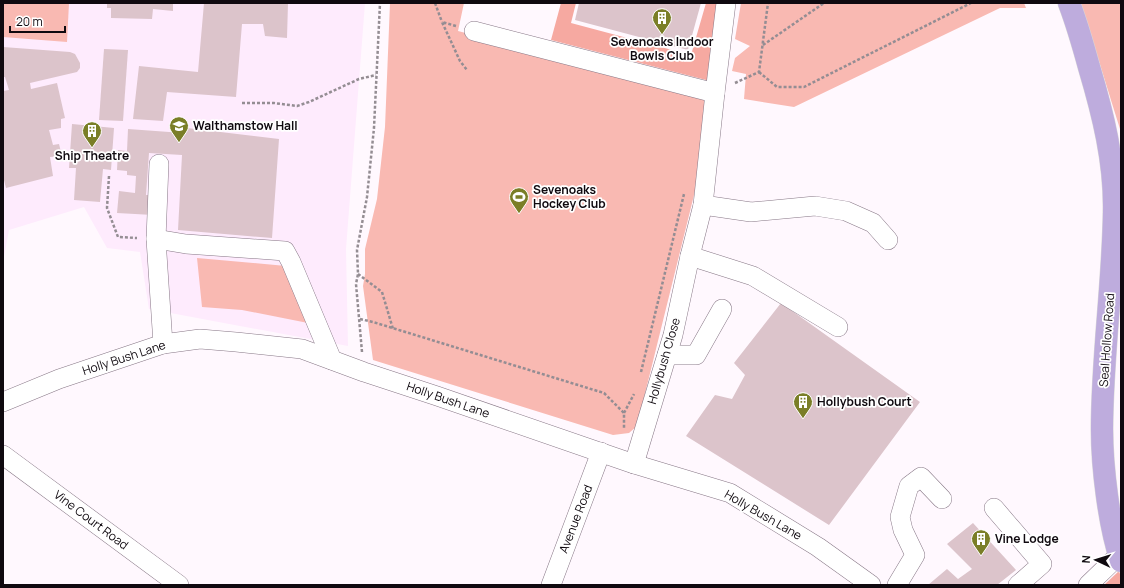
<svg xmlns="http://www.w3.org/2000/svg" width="1124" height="588" font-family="Manrope,sans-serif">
	<rect width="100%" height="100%" fill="#fff8fe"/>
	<path fill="#feebfd" d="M 3,3 L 365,3 L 346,249 L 348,346 L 149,309 L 140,252 L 107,248 L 84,207 L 9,230 L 3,262 Z"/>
	<g fill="#f9b9b2">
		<path d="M 3,3 L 69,3 L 67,42 L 3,37 Z"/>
		<path d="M 390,3 L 464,3 L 458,31 L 710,97 L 695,191 L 637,426 L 629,433 L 613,435 L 373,360 L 363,286 L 365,274 L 365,249 L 377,199 L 385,127 Z"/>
		<path d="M 741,3 L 1024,3 L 1026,8 L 1000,8 L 794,107 L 744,99 L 746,74 L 732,71 L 735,58 L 750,46 L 735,39 Z"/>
		<path d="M 1081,3 L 1121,3 L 1120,129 L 1082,7 Z"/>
		<path d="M 197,258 L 286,266 L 308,323 L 242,310 L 202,307 Z"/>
	</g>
	<g fill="#f6a9a1">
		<path d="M 561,3 L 576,3 L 571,23 L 691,55 L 706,3 L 721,3 L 710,81 L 551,40 Z"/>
		<path d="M 1119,571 L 1121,577 L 1121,585 L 1104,585 Z"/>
	</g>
	<g fill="#dcc4cb">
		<path d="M 107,3 L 173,3 L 173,11 L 153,9 L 152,19 L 111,18 L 111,8 L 107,8 Z"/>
		<path d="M 204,3 L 288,3 L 287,38 L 265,36 L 263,24 L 242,24 L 236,97 L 167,92 L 163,121 L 133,119 L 139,66 L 198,72 Z"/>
		<path d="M 579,3 L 701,3 L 688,50 L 575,20 Z"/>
		<path d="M 3,47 L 70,52 L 75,54 L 80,63 L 80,68 L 77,72 L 30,83 L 31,89 L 57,83 L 65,118 L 61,119 L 61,128 L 49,130 L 53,145 L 59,144 L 62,156 L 50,157 L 53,176 L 6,188 L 3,176 L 3,91 L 9,90 L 5,77 L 3,77 Z"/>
		<path d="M 104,49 L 128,50 L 123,121 L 99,120 Z"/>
		<path d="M 72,124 L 114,128 L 111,170 L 103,169 L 100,202 L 74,200 L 76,168 L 69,168 Z"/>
		<path d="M 187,128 L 279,139 L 272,238 L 178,230 L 182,155 L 149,153 L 146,195 L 154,195 L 153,215 L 117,213 L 119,191 L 135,193 L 136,176 L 127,175 L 127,171 L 117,170 L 118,150 L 127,151 L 128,129 L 183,133 Z"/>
		<path d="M 781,303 L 920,402 L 829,525 L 686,436 L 715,395 L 732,399 L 745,375 L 734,363 Z"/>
		<path d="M 973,523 L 1016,570 L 997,585 L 928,585 L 947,569 L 958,579 L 972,569 L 947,544 Z"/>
	</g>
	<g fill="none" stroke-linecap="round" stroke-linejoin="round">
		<defs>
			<g id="minor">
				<path d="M 474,31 L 715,93"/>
				<path d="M 703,205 L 751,212 L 815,206 L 846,211 L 873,223 L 888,240"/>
				<path d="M 156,239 L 159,164"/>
				<path d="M 690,256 L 753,276 L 838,327"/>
				<path d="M 163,344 L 156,239 L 186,244 L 285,251 L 291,262 L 332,360"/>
				<path d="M 667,355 L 696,355 L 722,309"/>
				<path d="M 3,402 L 59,379 L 163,344 L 200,339 L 236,342 L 302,349 L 364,372 L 437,396 L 634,464 L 730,493 L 818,547 L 871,585"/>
				<path d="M 3,455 L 179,585"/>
				<path d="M 634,464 L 673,335 L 690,256 L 703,205 L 715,93 L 726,3"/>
				<path d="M 994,508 L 1042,564 L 1018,585"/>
				<path d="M 551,585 L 601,452"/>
				<path d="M 897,585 L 915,555 L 903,530 L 900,517 L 909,486 L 921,477 L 942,499"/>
				<path d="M 1088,585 L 1119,555"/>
			</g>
			<path id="major" d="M 1069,3 C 1077,24 1083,45 1089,67 C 1103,114 1115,162 1114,212 C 1113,285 1102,357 1102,429 C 1102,452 1104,474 1107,496 C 1110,518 1114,540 1121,561"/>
		</defs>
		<use href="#minor" stroke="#877786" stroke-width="20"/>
		<use href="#major" stroke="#d9d8d9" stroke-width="23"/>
		<g stroke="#948d93" stroke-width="2.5" stroke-dasharray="3 2" stroke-linecap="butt">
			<path d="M 435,3 L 442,22"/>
			<path d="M 456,26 L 442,22 L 460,61 L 467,70"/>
			<path d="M 763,45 L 824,3"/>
			<path d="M 759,72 L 777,87 L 804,87 L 971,3"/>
			<path d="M 735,83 L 759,72 L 768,3"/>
			<path d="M 242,103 L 274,103 L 297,106 L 309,102 L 359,79 L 376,75"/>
			<path d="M 109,176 L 107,208 L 118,237 L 137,238"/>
			<path d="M 358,274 L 382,292 L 393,329"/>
			<path d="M 360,319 L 373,322 L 604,393 L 624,413 L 624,429"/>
			<path d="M 362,352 L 356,284 L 358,274 L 357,250 L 367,197 L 374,128 L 380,3"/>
			<path d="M 641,372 L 684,194"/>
			<path d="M 624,413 L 634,394"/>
		</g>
		<use href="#minor" stroke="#fff" stroke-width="19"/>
		<use href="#major" stroke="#beacdd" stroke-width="22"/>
	</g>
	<defs>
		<symbol id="building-pin" viewBox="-11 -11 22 30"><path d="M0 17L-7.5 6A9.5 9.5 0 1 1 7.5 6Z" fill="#7a7e27" stroke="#fff"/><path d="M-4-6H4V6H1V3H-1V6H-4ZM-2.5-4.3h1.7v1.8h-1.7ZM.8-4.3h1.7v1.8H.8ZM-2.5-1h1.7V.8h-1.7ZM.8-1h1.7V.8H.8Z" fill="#fff"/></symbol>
		<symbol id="school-pin" viewBox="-11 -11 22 30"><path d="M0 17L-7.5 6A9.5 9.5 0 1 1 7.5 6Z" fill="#7a7e27" stroke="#fff"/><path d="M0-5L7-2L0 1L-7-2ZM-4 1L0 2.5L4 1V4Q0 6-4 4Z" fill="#fff"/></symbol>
		<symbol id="stadium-pin" viewBox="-11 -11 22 30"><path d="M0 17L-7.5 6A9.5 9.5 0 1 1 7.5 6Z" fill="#7a7e27" stroke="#fff"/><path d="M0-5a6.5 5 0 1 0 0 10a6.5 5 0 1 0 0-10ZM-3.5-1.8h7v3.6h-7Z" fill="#fff"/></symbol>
	</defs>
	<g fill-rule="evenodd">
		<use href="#building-pin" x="651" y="7" width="22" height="30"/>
		<use href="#school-pin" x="168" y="115" width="22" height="30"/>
		<use href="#building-pin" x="81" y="120" width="22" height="30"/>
		<use href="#stadium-pin" x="508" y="186" width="22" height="30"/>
		<use href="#building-pin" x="792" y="391" width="22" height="30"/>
		<use href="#building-pin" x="970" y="528" width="22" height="30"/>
	</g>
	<g text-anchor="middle" stroke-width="3.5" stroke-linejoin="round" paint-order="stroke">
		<g font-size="12" font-weight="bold" fill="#0f090f" stroke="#fff" text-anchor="start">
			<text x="662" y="46" text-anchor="middle">Sevenoaks Indoor<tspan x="662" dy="14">Bowls Club</tspan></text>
			<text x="193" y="130">Walthamstow Hall</text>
			<text x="92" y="160" text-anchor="middle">Ship Theatre</text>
			<text x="533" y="194">Sevenoaks<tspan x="533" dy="14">Hockey Club</tspan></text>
			<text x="817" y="406">Hollybush Court</text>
			<text x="995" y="543">Vine Lodge</text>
		</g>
		<g font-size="12" fill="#0f090f" stroke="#fff">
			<text transform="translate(1107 340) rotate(-86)" y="4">Seal Hollow Road</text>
			<text transform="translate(124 358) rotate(-18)" y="4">Holly Bush Lane</text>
			<text transform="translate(664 361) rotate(-74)" y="4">Hollybush Close</text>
			<text transform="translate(448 400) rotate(19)" y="4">Holly Bush Lane</text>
			<text transform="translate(763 515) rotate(30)" y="4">Holly Bush Lane</text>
			<text transform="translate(576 519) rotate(-69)" y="4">Avenue Road</text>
			<text transform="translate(91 520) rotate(37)" y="4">Vine Court Road</text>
		</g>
	</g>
	<rect width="1124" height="588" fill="none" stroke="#0f090f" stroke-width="8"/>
	<g transform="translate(1096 560) rotate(274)" stroke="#ffffff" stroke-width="3" paint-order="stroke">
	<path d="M0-3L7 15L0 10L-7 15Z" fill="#0f090f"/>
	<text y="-6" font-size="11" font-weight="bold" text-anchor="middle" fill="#0f090f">N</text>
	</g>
	<path d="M10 26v6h55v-6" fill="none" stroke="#0f090f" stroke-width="2"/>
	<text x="16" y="26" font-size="12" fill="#0f090f" stroke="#ffffff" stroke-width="3" paint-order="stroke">20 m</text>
</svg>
